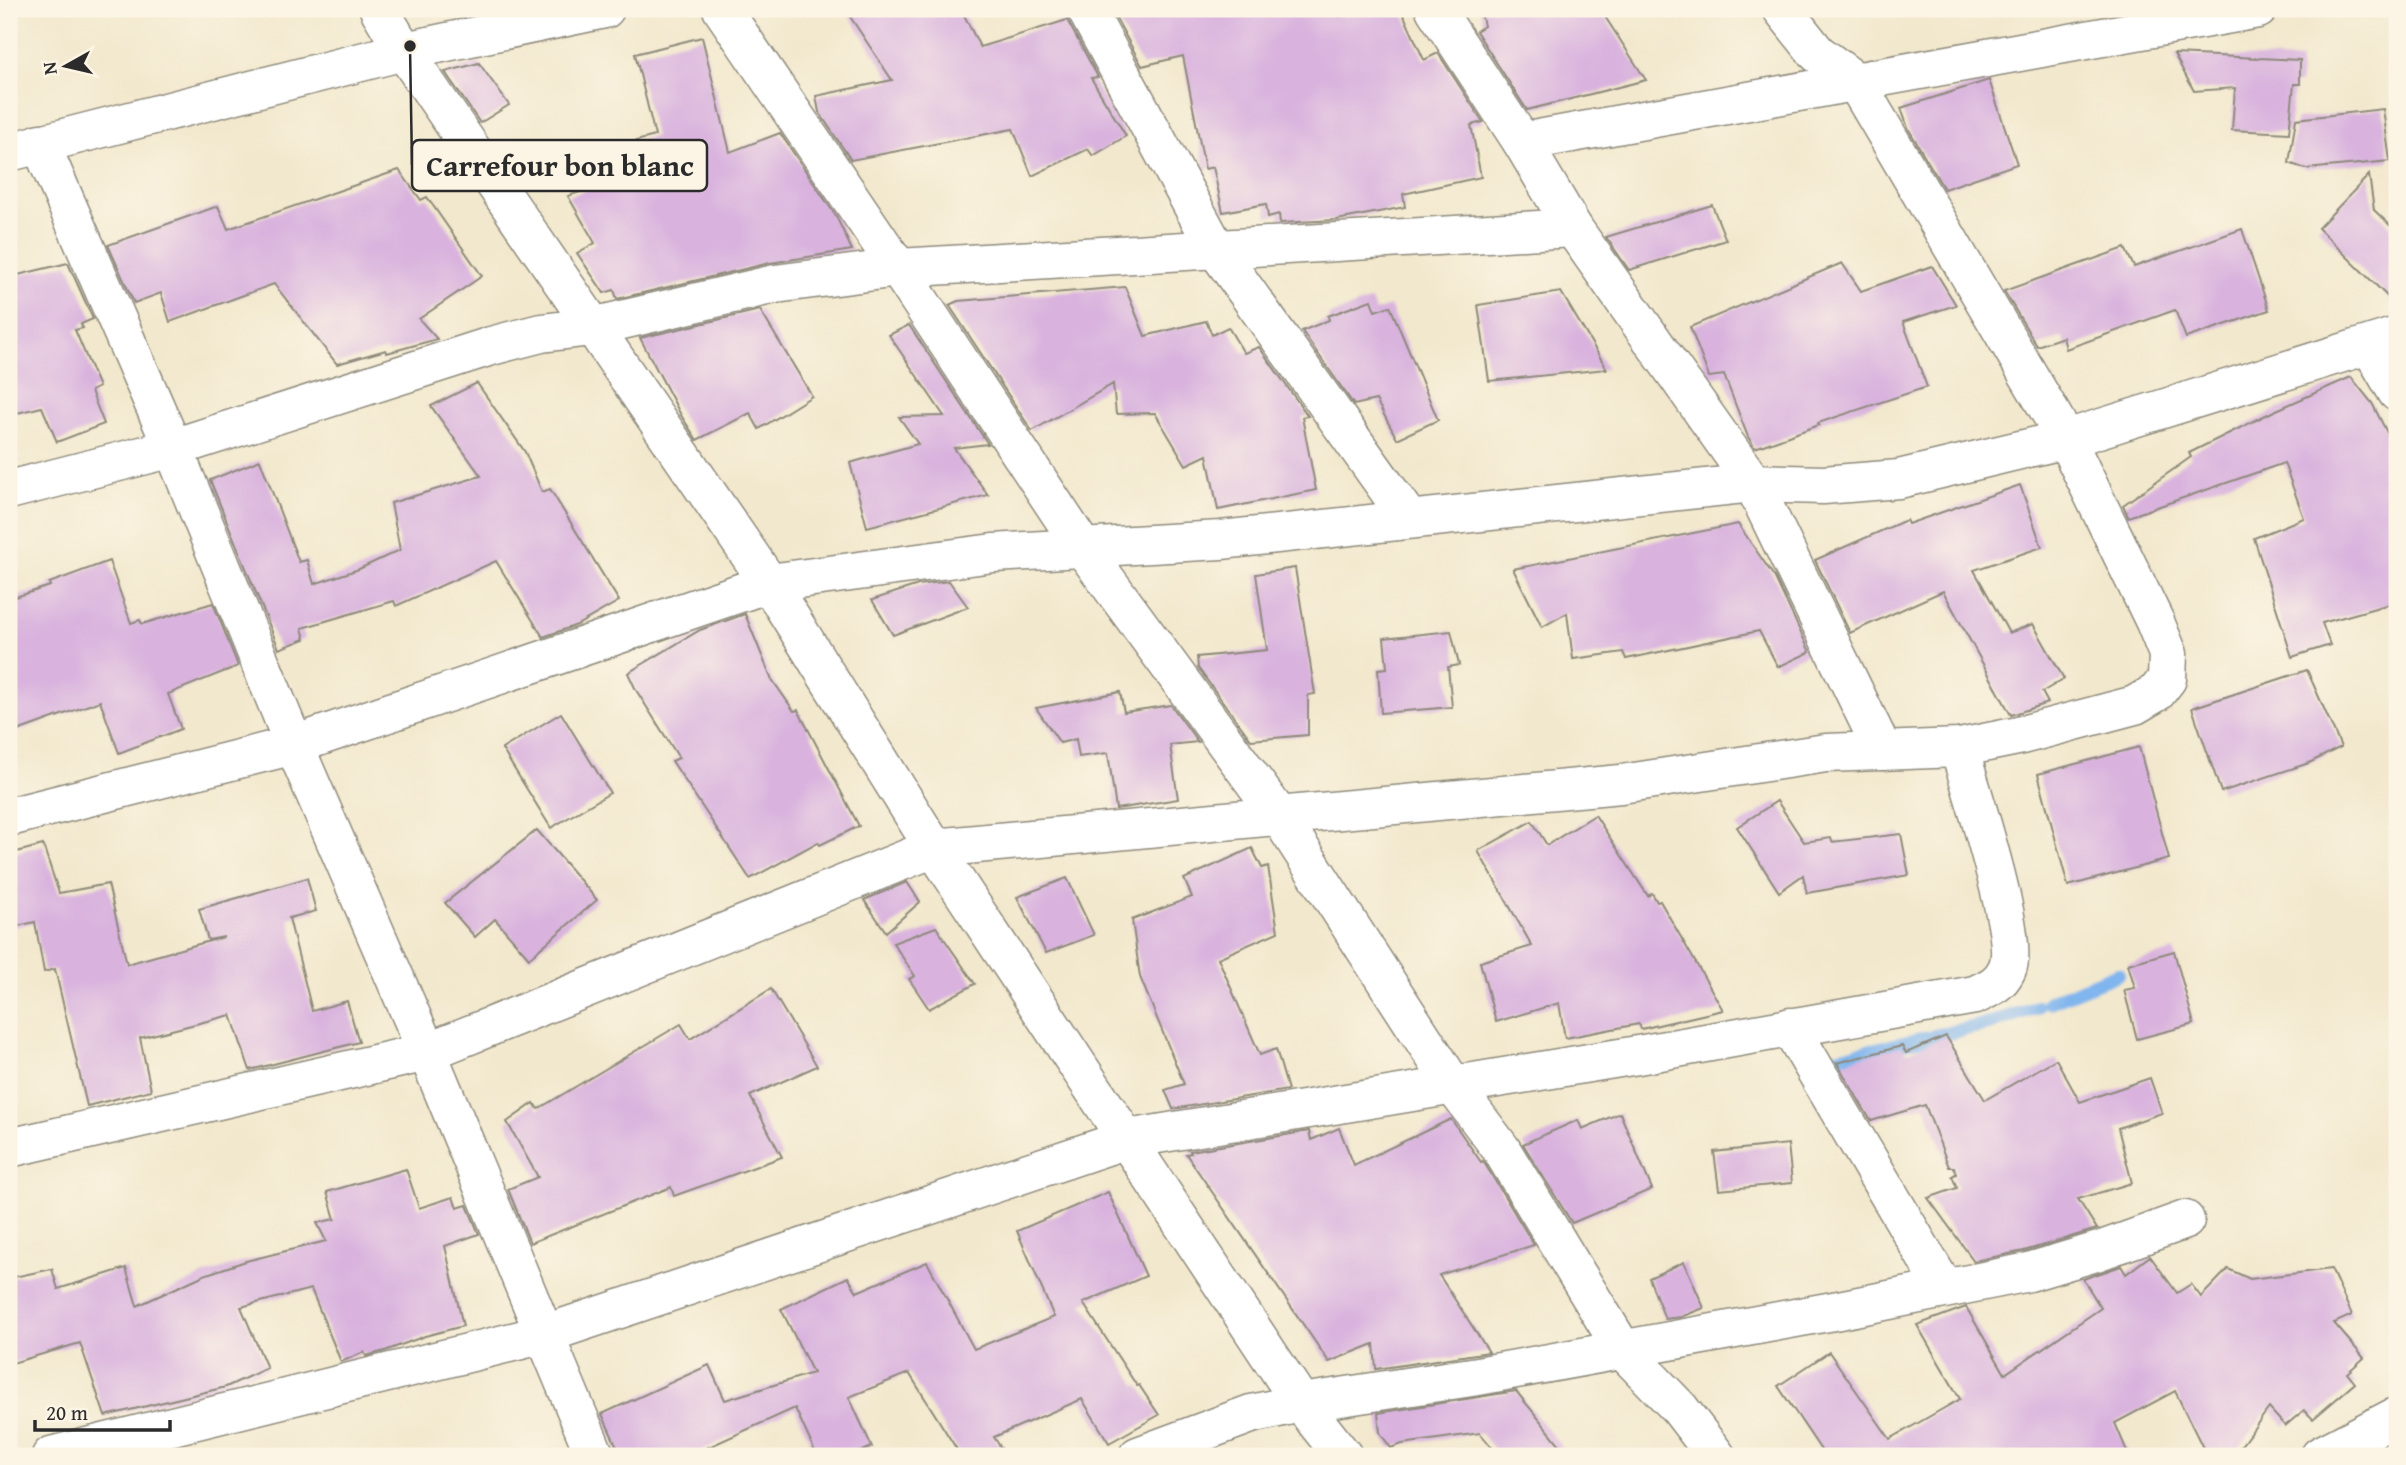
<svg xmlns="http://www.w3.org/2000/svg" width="2406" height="1465" font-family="'Gentium Book Plus',serif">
	<rect width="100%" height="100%" fill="#fcf5e5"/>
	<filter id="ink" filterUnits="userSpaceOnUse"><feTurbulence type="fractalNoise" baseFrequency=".0143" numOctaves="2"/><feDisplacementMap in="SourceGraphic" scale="14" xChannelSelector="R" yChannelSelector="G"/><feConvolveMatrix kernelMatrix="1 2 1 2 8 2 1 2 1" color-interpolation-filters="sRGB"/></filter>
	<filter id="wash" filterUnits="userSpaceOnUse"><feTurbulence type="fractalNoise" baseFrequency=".00686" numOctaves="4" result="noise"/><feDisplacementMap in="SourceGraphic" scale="28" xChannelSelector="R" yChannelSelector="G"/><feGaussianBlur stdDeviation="1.57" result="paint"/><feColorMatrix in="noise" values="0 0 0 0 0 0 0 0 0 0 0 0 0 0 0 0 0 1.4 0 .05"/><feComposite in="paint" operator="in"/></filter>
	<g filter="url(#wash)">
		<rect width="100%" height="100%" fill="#f2e8cd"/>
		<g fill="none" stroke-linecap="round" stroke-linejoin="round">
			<g stroke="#81b5ee" stroke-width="14">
				<path d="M 2049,1002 L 2118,974"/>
				<path d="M 1818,1062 L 1988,1024 L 2037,1007"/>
			</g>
		</g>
		<g id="blocks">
			<g fill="#d9b3de">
				<path d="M 845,9 L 961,9 L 980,47 L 1067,20 L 1098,77 L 1091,78 L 1126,136 L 1093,156 L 1088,149 L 1032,176 L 1013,129 L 851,160 L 819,112 L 816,96 L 892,80 Z"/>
				<path d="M 1111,9 L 1337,9 L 1339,16 L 1371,9 L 1401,9 L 1424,60 L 1438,53 L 1483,122 L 1471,125 L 1481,177 L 1403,194 L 1405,207 L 1337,220 L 1280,223 L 1279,214 L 1268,217 L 1266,204 L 1223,212 L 1213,167 L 1205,169 L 1183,56 L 1142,66 Z"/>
				<path d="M 1480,9 L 1600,9 L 1646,80 L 1527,110 L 1476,31 L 1484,26 Z"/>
				<path d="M 702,37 L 730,152 L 780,133 L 836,216 L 852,250 L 770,263 L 617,299 L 614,290 L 604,293 L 577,253 L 595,243 L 568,196 L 658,166 L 636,141 L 655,136 L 635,54 Z"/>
				<path d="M 2174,54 L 2300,60 L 2300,84 L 2294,84 L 2289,133 L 2232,130 L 2235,88 L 2194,91 Z"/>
				<path d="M 479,63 L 509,105 L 480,123 L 445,72 Z"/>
				<path d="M 1989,80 L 2017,164 L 1944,189 L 1908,128 L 1901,108 Z"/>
				<path d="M 2383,109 L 2390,161 L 2306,169 L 2289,163 L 2296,119 Z"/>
				<path d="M 399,170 L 421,200 L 427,197 L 482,276 L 419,319 L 437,339 L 387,353 L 386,350 L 337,364 L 274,284 L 170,322 L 161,293 L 134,303 L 108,245 L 218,206 L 228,229 Z"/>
				<path d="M 2369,175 L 2374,210 L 2397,232 L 2397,306 L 2318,228 Z"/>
				<path d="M 1712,205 L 1726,240 L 1629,270 L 1606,237 Z"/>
				<path d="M 2242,229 L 2269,310 L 2186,338 L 2175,310 L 2066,349 L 2063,337 L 2037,346 L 2004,291 L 2125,248 L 2134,267 Z"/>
				<path d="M 68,263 L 93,319 L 81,324 L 83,328 L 75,330 L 99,387 L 91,391 L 104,424 L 57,442 L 42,407 L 9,415 L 9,277 Z"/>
				<path d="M 1842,263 L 1861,291 L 1932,266 L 1956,305 L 1903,322 L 1927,387 L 1818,423 L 1819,425 L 1755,448 L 1748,437 L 1724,375 L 1709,377 L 1690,327 Z"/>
				<path d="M 1125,287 L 1145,336 L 1206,321 L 1212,335 L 1228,327 L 1244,353 L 1259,347 L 1308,416 L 1302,417 L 1316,490 L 1218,510 L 1207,455 L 1186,465 L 1155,413 L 1116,414 L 1113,384 L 1032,431 L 949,305 L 958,301 Z"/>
				<path d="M 1561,292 L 1607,369 L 1489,381 L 1478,305 Z"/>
				<path d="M 1371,300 L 1375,311 L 1390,306 L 1438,420 L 1397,439 L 1376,400 L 1354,405 L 1302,331 L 1329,320 L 1328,316 Z"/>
				<path d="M 760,310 L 812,396 L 759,429 L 750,413 L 697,440 L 682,417 L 640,338 Z"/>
				<path d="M 909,325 L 988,444 L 954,448 L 988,495 L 867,527 L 850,463 L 918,444 L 899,417 L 944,416 L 889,335 Z"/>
				<path d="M 2351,377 L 2372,403 L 2397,452 L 2397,602 L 2322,623 L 2330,645 L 2292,657 L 2254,538 L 2304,518 L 2284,463 L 2128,517 L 2123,505 L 2191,457 L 2189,453 L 2272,412 Z"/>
				<path d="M 477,383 L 525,452 L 542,492 L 550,489 L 619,601 L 577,625 L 543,637 L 496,561 L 396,606 L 394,601 L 302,628 L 305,639 L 279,649 L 210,480 L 260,460 L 299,562 L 307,560 L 314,584 L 359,569 L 400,550 L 391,503 L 481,476 L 431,406 Z"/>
				<path d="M 2020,485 L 2042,547 L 1974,570 L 2009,633 L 2033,624 L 2064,679 L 2042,692 L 2048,703 L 2011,715 L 1943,591 L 1850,633 L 1815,560 L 1906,520 L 1908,524 Z"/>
				<path d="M 1738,524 L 1775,578 L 1810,652 L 1778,667 L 1759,631 L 1626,659 L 1623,652 L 1573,659 L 1567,613 L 1542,627 L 1513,569 Z"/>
				<path d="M 109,561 L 131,623 L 140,620 L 142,624 L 213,603 L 238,666 L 168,694 L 181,729 L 119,753 L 100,701 L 9,734 L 9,599 L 50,586 L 49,583 Z"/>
				<path d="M 1295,568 L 1315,694 L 1308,695 L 1308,735 L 1251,740 L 1198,668 L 1197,657 L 1267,650 L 1256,574 Z"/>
				<path d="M 949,581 L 968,607 L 893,635 L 872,600 L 918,585 Z"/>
				<path d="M 745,614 L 771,678 L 794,711 L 798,710 L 859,826 L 820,845 L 818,842 L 750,879 L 672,761 L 679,758 L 636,690 L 628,673 L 700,630 Z"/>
				<path d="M 1451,631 L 1459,665 L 1448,667 L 1452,707 L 1381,713 L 1378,669 L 1387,668 L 1384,638 Z"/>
				<path d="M 2307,670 L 2341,747 L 2309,763 L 2221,792 L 2192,708 Z"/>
				<path d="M 1120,692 L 1124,712 L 1171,705 L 1198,742 L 1170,745 L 1178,799 L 1116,809 L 1108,753 L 1079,757 L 1076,739 L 1060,743 L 1036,708 Z"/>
				<path d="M 561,713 L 610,793 L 551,828 L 502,749 Z"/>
				<path d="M 2139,747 L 2169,859 L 2068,886 L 2038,774 Z"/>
				<path d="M 1777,801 L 1804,842 L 1831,838 L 1832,842 L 1901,834 L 1909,875 L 1807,893 L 1803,875 L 1779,892 L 1737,827 Z"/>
				<path d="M 1595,815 L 1648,896 L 1652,893 L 1657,902 L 1660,901 L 1723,1010 L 1641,1029 L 1639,1024 L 1565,1038 L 1559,1003 L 1496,1022 L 1480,962 L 1532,946 L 1478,851 L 1532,821 L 1547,845 Z"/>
				<path d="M 537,830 L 597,900 L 529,958 L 495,919 L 475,937 L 445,903 Z"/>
				<path d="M 43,845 L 59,893 L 108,884 L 127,964 L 224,937 L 208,940 L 199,909 L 307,878 L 316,911 L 289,918 L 312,1011 L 347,1001 L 359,1042 L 250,1070 L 231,1015 L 140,1038 L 151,1090 L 87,1106 L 55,969 L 44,972 L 35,922 L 9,928 L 9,854 Z"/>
				<path d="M 1252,848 L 1262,868 L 1268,866 L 1278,932 L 1218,958 L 1260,1055 L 1276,1049 L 1288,1090 L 1173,1109 L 1165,1090 L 1184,1084 L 1140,977 L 1132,920 L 1192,897 L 1184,879 Z"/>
				<path d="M 1067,878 L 1094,935 L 1046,953 L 1017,897 Z"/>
				<path d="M 907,882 L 920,902 L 886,932 L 864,900 Z"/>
				<path d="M 936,927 L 975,984 L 929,1009 L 909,979 L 915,976 L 893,943 Z"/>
				<path d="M 2174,951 L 2194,1024 L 2137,1039 L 2124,990 L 2135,988 L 2128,964 Z"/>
				<path d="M 771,989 L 817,1066 L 750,1096 L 782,1157 L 674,1196 L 671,1187 L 530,1243 L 508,1189 L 538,1177 L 507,1122 L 534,1103 L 538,1109 L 681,1024 L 690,1039 Z"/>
				<path d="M 1946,1036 L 1985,1100 L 2056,1059 L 2080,1102 L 2150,1078 L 2162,1113 L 2118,1128 L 2132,1183 L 2078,1199 L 2097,1229 L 2024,1251 L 1974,1261 L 1928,1198 L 1957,1188 L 1952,1176 L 1956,1174 L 1954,1167 L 1949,1167 L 1925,1105 L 1871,1121 L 1837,1063 L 1902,1046 L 1906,1053 Z"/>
				<path d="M 1620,1113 L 1652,1189 L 1572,1223 L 1523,1144 L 1578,1120 L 1582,1129 Z"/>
				<path d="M 1451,1119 L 1481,1162 L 1483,1161 L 1534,1245 L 1439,1275 L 1489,1352 L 1376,1369 L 1374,1344 L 1329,1362 L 1186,1154 L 1191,1153 L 1190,1151 L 1309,1131 L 1311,1140 L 1339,1128 L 1354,1165 Z"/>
				<path d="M 1788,1144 L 1792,1183 L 1719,1190 L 1714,1152 Z"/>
				<path d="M 406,1169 L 419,1208 L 453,1197 L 457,1208 L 467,1205 L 479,1234 L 445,1246 L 463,1326 L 425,1336 L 385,1351 L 366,1356 L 364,1352 L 341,1362 L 311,1289 L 241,1307 L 267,1368 L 226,1387 L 105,1416 L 80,1343 L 9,1364 L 9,1278 L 52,1269 L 58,1289 L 126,1268 L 137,1306 L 204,1275 L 246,1261 L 326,1241 L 317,1223 L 335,1219 L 327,1192 Z"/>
				<path d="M 1108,1192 L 1146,1276 L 1083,1303 L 1137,1386 L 1139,1385 L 1159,1415 L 1109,1443 L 1082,1399 L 994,1437 L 1006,1456 L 961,1456 L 909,1373 L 849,1397 L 872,1447 L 851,1456 L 817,1456 L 795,1408 L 689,1456 L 621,1456 L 602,1414 L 709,1365 L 725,1400 L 813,1373 L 781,1309 L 848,1277 L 857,1292 L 927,1262 L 974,1349 L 1054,1317 L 1017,1231 Z"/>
				<path d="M 2150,1256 L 2177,1293 L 2191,1284 L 2201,1297 L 2228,1269 L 2250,1279 L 2331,1269 L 2352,1315 L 2334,1323 L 2364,1358 L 2347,1373 L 2355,1383 L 2313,1419 L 2304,1410 L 2285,1426 L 2269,1408 L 2237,1451 L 2227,1456 L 2207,1456 L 2175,1391 L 2115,1423 L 2129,1456 L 1825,1456 L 1778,1386 L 1829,1352 L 1890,1439 L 1960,1399 L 1917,1325 L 1966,1307 L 2005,1374 L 2101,1308 L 2083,1279 L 2121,1266 L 2126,1274 Z"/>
				<path d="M 1684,1262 L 1704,1308 L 1681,1317 L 1665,1319 L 1649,1278 Z"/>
				<path d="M 1516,1391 L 1569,1456 L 1499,1456 L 1480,1433 L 1402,1444 L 1391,1448 L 1380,1433 L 1378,1413 Z"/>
			</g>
		</g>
	</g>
	<g filter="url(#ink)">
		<use href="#blocks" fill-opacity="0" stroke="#8e8a7c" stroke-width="2"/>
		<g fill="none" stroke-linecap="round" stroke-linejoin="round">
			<defs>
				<g id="street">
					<path d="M 722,9 L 898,268 L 1083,548 L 1280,817 L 1453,1085 L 1501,1149 L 1623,1350 L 1680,1409 L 1716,1456"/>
					<path d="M 1086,9 L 1216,249 L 1409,519"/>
					<path d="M 1435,9 L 1522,142 L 1573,228 L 1753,483 L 1823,485 L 1899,479 L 2066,439 L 2397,336"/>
					<path d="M 1522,142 L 2258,9"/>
					<path d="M 40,143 L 173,448 L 294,745 L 427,1052 L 595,1456"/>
					<path d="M 9,152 L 404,51 L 605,9"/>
					<path d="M 2370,346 L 2397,392"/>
					<path d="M 9,490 L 173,448 L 491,346 L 541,333 L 592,327 L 775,284 L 898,268 L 1573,228"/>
					<path d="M 9,817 L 294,745 L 769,583 L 993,553 L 1221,540 L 1753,483 L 1883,751"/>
					<path d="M 1790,1027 L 1944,1288"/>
					<path d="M 9,1148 L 427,1052 L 934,848 L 1621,784 L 1826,753 L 1959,748 L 2018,736 L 2135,705 L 2157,692 L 2167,679 L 2168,654 L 2155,622 L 2066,439 L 1855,81 L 1817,53 L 1782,9"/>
					<path d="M 51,1456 L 545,1334 L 1127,1139 L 1638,1055 L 1975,995 C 1990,988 2000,984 2007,969 C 2021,939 1970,786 1959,748"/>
					<path d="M 1138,1456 L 1251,1414 L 1301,1403 L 1478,1376 L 1839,1310 L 2029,1272 L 2099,1251 L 2185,1220"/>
					<path d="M 2320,1456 L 2397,1416"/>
				</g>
				<path id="secondary" d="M 379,9 L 404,51 L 769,583 L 934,848 L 1301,1403 L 1343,1456"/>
			</defs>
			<use href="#street" stroke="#8e8a7c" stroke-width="41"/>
			<use href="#secondary" stroke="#8e8a7c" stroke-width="41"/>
			<use href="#street" stroke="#fff" stroke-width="38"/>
			<use href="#secondary" stroke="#fff" stroke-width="38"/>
		</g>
	</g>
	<path fill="none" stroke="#2b2b2b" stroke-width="2.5" d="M410 46L412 165"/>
	<circle fill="#2b2b2b" stroke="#fcf5e5" stroke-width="2.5" cx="410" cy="46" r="7"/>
	<rect fill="#fcf5e5" stroke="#2b2b2b" stroke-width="2.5" x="412" y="140" width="295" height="51" rx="7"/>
	<g font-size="30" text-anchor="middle" font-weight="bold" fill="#2b2b2b">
		<text x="560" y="176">Carrefour bon blanc</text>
	</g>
	<rect width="2406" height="1465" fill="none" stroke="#fcf5e5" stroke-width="35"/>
	<g transform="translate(66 66) rotate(262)" stroke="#fcf5e5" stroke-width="5" paint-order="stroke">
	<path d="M0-5L12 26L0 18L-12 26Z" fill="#2b2b2b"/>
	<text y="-10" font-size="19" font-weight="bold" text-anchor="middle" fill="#2b2b2b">N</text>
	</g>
	<path d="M35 1420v10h135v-10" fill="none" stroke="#2b2b2b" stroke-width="3.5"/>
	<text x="46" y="1420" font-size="21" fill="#2b2b2b" stroke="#fcf5e5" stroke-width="5" paint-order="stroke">20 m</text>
</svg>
